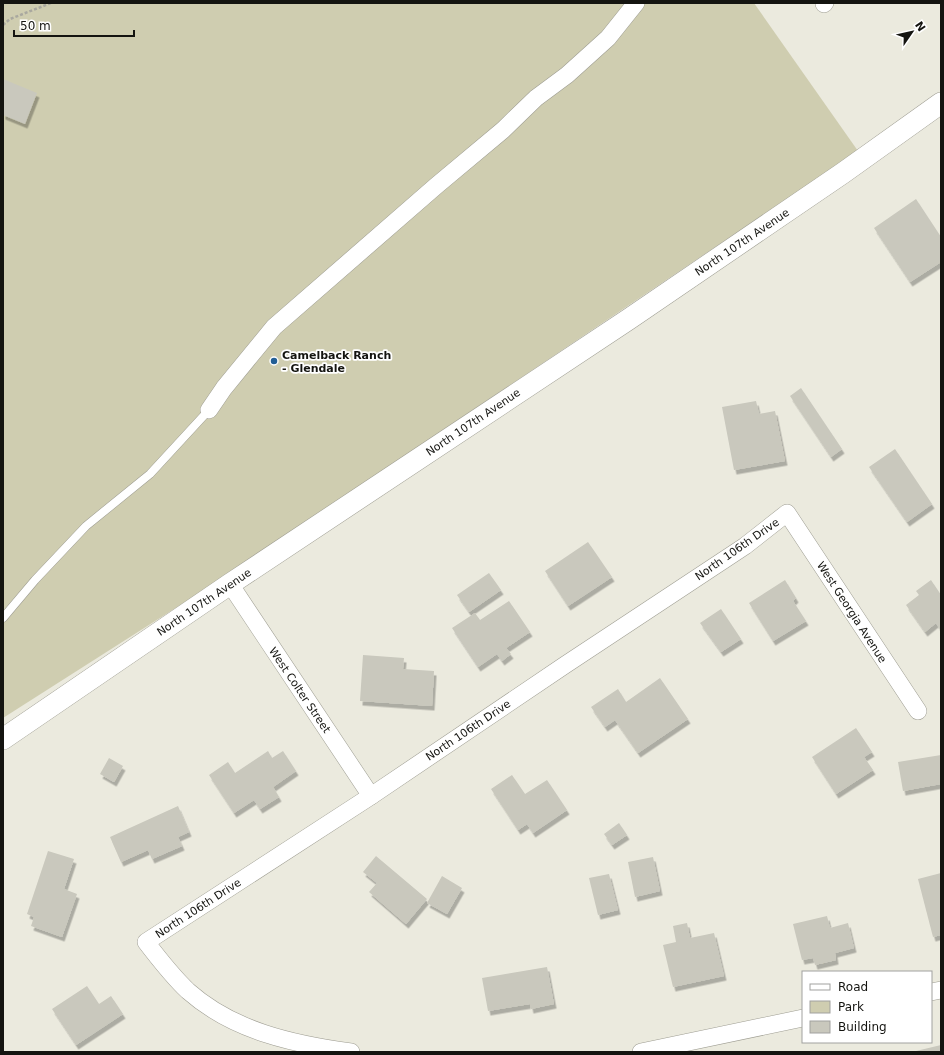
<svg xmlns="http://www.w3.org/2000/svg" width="944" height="1055" font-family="'DejaVu Sans',sans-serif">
	<defs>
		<filter id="shadow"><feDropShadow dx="2.5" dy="4.5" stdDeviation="0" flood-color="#0004"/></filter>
	</defs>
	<rect width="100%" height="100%" fill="#ebeade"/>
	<path fill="#cfcdb0" d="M 3,3 L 754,3 L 858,151 L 232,572 L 3,718 Z"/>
	<g fill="#c9c8bd" filter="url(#shadow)">
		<path d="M 3,79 L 37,93 L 25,124 L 3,115 Z"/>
		<path d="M 916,199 L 941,237 L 941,262 L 910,282 L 874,228 Z"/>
		<path d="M 801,388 L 842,449 L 831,457 L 790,396 Z"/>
		<path d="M 756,401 L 759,414 L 775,411 L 785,461 L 734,470 L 722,407 Z"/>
		<path d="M 895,449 L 932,504 L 907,522 L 869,467 Z"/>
		<path d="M 588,542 L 612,577 L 568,606 L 545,571 Z"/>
		<path d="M 489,573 L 501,590 L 469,612 L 457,595 Z"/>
		<path d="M 785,580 L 796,598 L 793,601 L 806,621 L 773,641 L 749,603 Z"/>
		<path d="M 931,580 L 941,595 L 941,631 L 936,623 L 925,632 L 906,605 L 919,595 L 916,591 Z"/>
		<path d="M 509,601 L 530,632 L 506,648 L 511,654 L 502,661 L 497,654 L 478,667 L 452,628 L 475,613 L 480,620 Z"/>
		<path d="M 721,609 L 741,639 L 721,652 L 700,623 Z"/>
		<path d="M 363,655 L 404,658 L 403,669 L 434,671 L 432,706 L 360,701 Z"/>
		<path d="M 660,678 L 688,719 L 638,753 L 615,720 L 605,727 L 591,707 L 618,689 L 626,702 Z"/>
		<path d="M 856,728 L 872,752 L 864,757 L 873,770 L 836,794 L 812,757 Z"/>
		<path d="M 268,751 L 272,758 L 283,751 L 296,771 L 273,787 L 279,797 L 260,809 L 254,800 L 234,813 L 209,775 L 228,762 L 235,773 Z"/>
		<path d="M 941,755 L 941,784 L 903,791 L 898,762 Z"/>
		<path d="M 109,758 L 123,766 L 114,782 L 100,774 Z"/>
		<path d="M 512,775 L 525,794 L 547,780 L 567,810 L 533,833 L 527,824 L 518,830 L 491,789 Z"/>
		<path d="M 178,806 L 189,832 L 178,837 L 182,846 L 152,859 L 148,850 L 121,862 L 110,837 Z"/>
		<path d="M 619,823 L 627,835 L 612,845 L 604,834 Z"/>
		<path d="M 48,851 L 74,859 L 64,889 L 77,894 L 62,937 L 31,926 L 34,917 L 27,914 Z"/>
		<path d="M 376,856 L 427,899 L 406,924 L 369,892 L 377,883 L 363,872 Z"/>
		<path d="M 653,857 L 660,891 L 635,897 L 628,862 Z"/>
		<path d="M 941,873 L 941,935 L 933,937 L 918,879 Z"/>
		<path d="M 609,874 L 618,910 L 598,915 L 589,878 Z"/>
		<path d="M 442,876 L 462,888 L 447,914 L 427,903 Z"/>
		<path d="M 827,916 L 830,928 L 848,923 L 854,948 L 835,953 L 836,960 L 815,965 L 813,958 L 802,960 L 793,924 Z"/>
		<path d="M 687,923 L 690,938 L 714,933 L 724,976 L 673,987 L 663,945 L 676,942 L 673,926 Z"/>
		<path d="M 547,967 L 554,1004 L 531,1009 L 530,1004 L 488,1011 L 482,978 Z"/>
		<path d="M 87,986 L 99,1004 L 111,996 L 123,1014 L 76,1045 L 52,1009 Z"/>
		<path d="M 941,1045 L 941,1052 L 916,1052 L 916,1051 Z"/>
	</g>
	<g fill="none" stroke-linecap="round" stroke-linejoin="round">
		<defs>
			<path id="service" d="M 3,618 L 35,580 L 86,526 L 150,474 L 209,410"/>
			<g id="minor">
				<path d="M 824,4 L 825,3"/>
				<path d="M 209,410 L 224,388 L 274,327 L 436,186 L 503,130 L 536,98 L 567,75 L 608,38 L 636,3"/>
				<path d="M 230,584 L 371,796"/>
				<path d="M 931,992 L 941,990"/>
				<path d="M 351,1052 C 293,1044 233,1031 188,991 C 172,976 159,959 146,942 L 371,796 L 565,665 L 745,546 L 787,513 L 918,711"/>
				<path d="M 641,1052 L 803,1018"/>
			</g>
			<path id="tertiary" d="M 3,739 L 230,584 L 629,319 L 843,173 L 941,103"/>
		</defs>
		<use href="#service" stroke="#9e9d92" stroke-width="9"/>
		<use href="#minor" stroke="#9e9d92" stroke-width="18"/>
		<use href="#tertiary" stroke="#9e9d92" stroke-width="22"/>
		<path stroke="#a9a89f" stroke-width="2.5" stroke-dasharray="3 2" stroke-linecap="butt" d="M 3,25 L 10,19 L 51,3"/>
		<use href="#service" stroke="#fff" stroke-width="8"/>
		<use href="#minor" stroke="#fff" stroke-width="17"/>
		<use href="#tertiary" stroke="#fff" stroke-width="21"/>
	</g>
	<circle fill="#225e95" stroke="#fff" stroke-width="1.5" cx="274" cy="361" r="4"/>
	<g text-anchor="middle" stroke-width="3.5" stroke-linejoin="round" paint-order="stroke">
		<g font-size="11" fill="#141410" stroke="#fff">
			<text transform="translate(742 242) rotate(-34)" y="4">North 107th Avenue</text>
			<text transform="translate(473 422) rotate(-34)" y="4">North 107th Avenue</text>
			<text transform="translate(737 549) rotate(-35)" y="4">North 106th Drive</text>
			<text transform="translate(204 602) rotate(-34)" y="4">North 107th Avenue</text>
			<text transform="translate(852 612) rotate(57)" y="4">West Georgia Avenue</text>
			<text transform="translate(300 690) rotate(56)" y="4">West Colter Street</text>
			<text transform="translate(468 730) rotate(-34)" y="4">North 106th Drive</text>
			<text transform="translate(198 908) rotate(-33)" y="4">North 106th Drive</text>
		</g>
		<g font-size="11" font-weight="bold" fill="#141410" stroke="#fff" text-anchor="start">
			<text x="282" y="359">Camelback Ranch<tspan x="282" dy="13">- Glendale</tspan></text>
		</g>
	</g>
	<rect width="944" height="1055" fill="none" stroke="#141410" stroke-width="8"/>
	<rect x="802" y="971" width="130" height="72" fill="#ffffff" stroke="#a1a19f"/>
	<rect x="810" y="984" width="20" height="6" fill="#ffffff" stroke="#a1a19f"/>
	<text x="838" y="991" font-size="12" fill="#141410">Road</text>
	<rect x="810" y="1001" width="20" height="12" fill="#cfcdb0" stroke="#a1a19f"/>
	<text x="838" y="1011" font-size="12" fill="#141410">Park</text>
	<rect x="810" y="1021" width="20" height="12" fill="#c9c8bd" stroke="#a1a19f"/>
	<text x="838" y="1031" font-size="12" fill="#141410">Building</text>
	<g transform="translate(912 32) rotate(56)" stroke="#ffffff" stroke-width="3" paint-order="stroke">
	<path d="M0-3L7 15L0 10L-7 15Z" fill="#141410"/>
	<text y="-6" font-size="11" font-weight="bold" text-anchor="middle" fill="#141410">N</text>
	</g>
	<path d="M14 30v6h120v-6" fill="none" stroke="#141410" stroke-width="2"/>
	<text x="20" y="30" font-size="12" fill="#141410" stroke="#ffffff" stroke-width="3" paint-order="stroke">50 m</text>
</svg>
